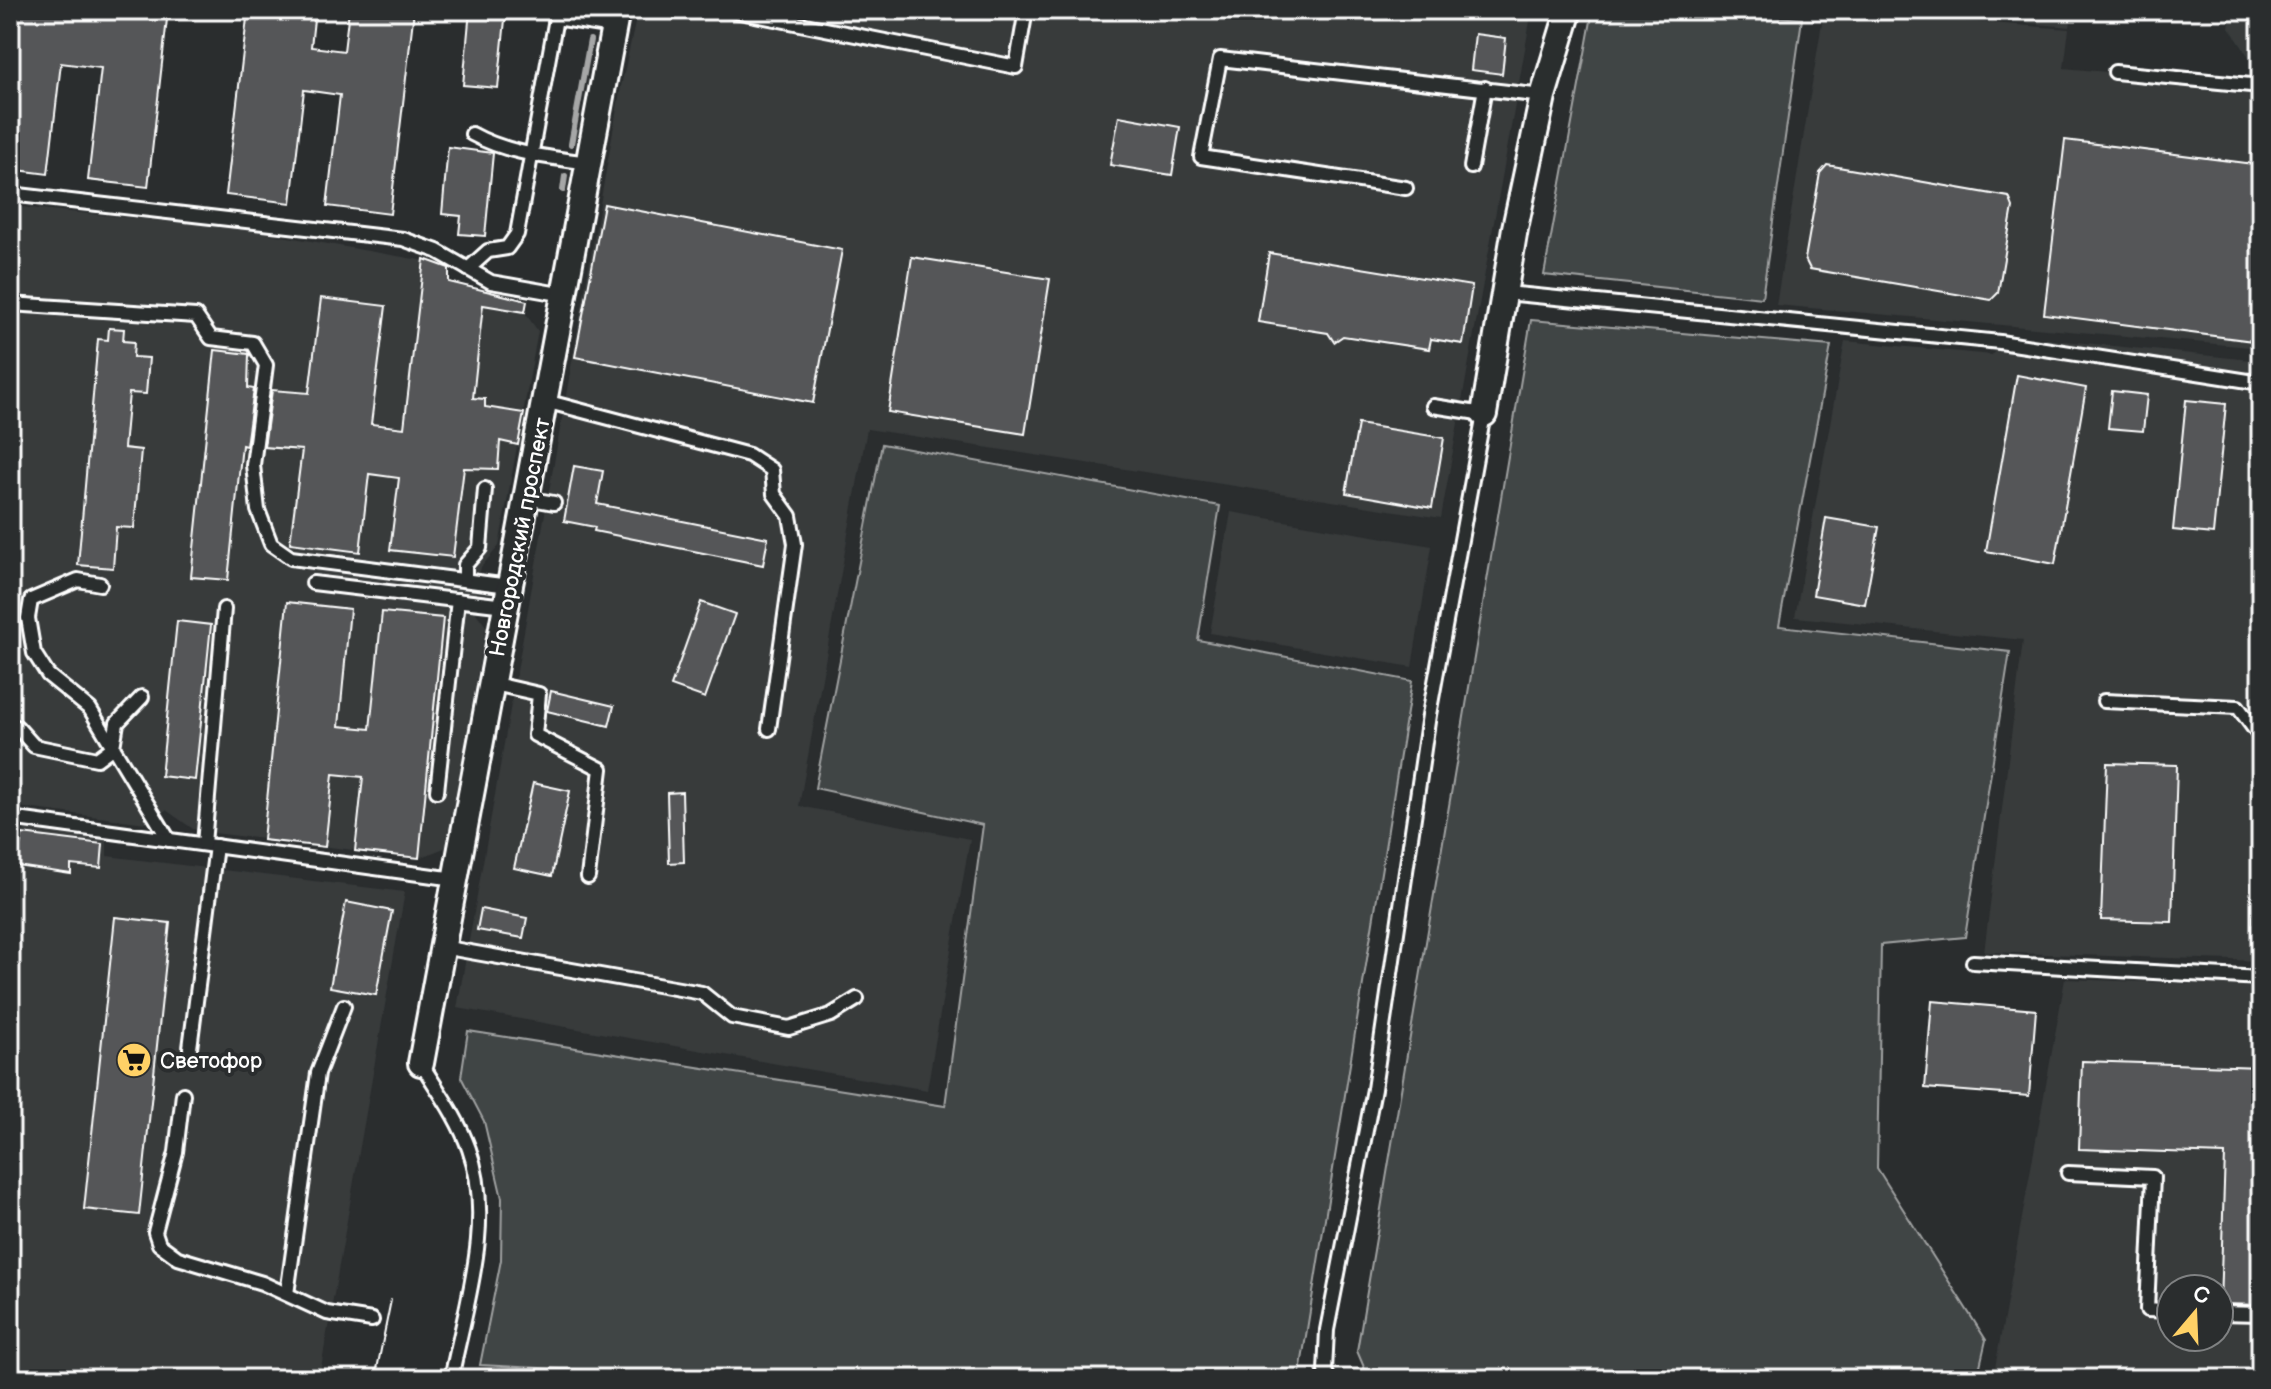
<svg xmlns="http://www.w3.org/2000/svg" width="2271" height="1389" font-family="'Balsamiq Sans',sans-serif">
	<rect width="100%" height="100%" fill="#2a2d2e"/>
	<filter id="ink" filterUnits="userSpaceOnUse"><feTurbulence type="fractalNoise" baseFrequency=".0125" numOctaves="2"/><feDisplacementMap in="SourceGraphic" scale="16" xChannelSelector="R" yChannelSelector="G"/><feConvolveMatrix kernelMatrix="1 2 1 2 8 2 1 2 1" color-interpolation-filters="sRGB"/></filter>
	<g filter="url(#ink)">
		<g fill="#373a3b" fill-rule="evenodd">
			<path d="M 638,10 L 1532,10 L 1441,518 L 867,429 L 799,806 L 970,839 L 927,1090 L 457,1008 L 621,86 Z"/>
			<path d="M 1824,10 L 2069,29 L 2064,68 L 2261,86 L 2261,348 L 1776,305 Z"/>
			<path d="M 1879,10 L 2073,10 L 2070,27 Z"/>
			<path d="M 2232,10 L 2261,10 L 2261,75 L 2229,27 Z"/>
			<path d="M 10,206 L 236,228 L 449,265 L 449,282 L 514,298 L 538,331 L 499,546 L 481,567 L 473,609 L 486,626 L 447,847 L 419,858 L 205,832 L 193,829 L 166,810 L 146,823 L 10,806 Z"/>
			<path d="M 2005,335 L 2261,361 L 2261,961 L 1984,952 L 2023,640 L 1795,617 L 1845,341 L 1992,355 Z"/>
			<path d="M 1231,512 L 1432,546 L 1412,667 L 1210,633 Z"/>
			<path d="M 26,830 L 107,840 L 107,856 L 405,892 L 319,1379 L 10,1379 L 10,838 Z"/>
			<path d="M 2065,979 L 2261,986 L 2261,1379 L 1993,1379 ZM 2171,1289 L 2219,1289 L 2219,1337 L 2171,1337 Z"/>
		</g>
		<g fill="#414445" stroke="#a0a2a2" stroke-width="2">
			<path d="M 1593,10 L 1683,10 L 1802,19 L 1762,298 L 1544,275 Z"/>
			<path d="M 1531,320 L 1831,346 L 1779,626 L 2010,652 L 1965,937 L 1881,945 L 1877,1168 L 1986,1340 L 1977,1379 L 1369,1379 L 1357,1351 Z"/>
			<path d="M 882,444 L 1220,506 L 1198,640 L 1412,681 L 1299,1379 L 762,1379 L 480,1365 L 501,1260 L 502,1198 L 484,1121 L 461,1077 L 468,1031 L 945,1106 L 983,825 L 815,788 Z"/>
		</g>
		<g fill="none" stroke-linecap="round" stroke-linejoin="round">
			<g stroke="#a6a7a7" stroke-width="6">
				<path d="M 571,144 L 590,40"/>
				<path d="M 563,190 L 565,176"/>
			</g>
		</g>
		<g fill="#555758" stroke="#fff" stroke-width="2">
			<path d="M 10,10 L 168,10 L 148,187 L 88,180 L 101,68 L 61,63 L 48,174 L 10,169 Z"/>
			<path d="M 248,10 L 315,10 L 311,47 L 344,51 L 349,10 L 414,10 L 390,214 L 327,206 L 340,95 L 304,90 L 291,203 L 226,195 Z"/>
			<path d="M 470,10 L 506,10 L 498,88 L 463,85 Z"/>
			<path d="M 1475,34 L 1506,38 L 1502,74 L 1471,70 Z"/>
			<path d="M 1119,116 L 1180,127 L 1172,175 L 1110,165 Z"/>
			<path d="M 2065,140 L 2261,165 L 2261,342 L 2044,314 Z"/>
			<path d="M 448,147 L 493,153 L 485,236 L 459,234 L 461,216 L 442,214 Z"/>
			<path d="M 1827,165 L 2009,197 L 2013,207 L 1998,293 L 1991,300 L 1810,269 L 1805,259 L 1820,173 Z"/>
			<path d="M 604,204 L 842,250 L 813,403 L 575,357 Z"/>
			<path d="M 1269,253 L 1472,286 L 1463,344 L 1431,339 L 1429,349 L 1343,336 L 1334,342 L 1328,333 L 1258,322 Z"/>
			<path d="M 912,257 L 1050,279 L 1025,434 L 888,412 Z"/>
			<path d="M 424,259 L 449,268 L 449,282 L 527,301 L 525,312 L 483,305 L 473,398 L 485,399 L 485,407 L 524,413 L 518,445 L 500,441 L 498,469 L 464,468 L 453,557 L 390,550 L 399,478 L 369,474 L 360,552 L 290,543 L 302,450 L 264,447 L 272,390 L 309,393 L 321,298 L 386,306 L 371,424 L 404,428 Z"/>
			<path d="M 109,328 L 124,329 L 123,341 L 134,342 L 133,357 L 149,358 L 146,394 L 129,393 L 124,448 L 141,450 L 134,528 L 116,527 L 113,568 L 78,565 L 98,339 L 108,340 Z"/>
			<path d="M 215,350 L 249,354 L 248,388 L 254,389 L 246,446 L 242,445 L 228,580 L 191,577 Z"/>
			<path d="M 2017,375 L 2086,388 L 2055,564 L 1986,551 Z"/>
			<path d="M 2112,391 L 2147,395 L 2143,431 L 2108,428 Z"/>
			<path d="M 2186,400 L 2226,404 L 2213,534 L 2173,530 Z"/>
			<path d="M 1358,424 L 1444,438 L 1432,508 L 1346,493 Z"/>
			<path d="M 574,466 L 603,471 L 597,504 L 768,538 L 763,565 L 594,531 L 595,527 L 564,521 Z"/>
			<path d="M 1826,518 L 1879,527 L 1865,604 L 1813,595 Z"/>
			<path d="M 287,602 L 350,609 L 339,726 L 370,729 L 382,612 L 443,618 L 419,858 L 355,851 L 363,777 L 333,774 L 325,847 L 263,840 Z"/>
			<path d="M 701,602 L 735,614 L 705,698 L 671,686 Z"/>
			<path d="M 177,621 L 211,625 L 195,780 L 161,776 Z"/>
			<path d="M 551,691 L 614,706 L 609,726 L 547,711 Z"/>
			<path d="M 2107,763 L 2177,765 L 2172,922 L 2101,920 Z"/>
			<path d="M 533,783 L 570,791 L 552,876 L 514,868 Z"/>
			<path d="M 682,792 L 684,862 L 669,863 L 667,793 Z"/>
			<path d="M 22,834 L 103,844 L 101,868 L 71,865 L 71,874 L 17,866 Z"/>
			<path d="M 346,902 L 392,911 L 376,995 L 330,987 Z"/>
			<path d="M 481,909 L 527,918 L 523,938 L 477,930 Z"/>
			<path d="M 115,917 L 170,923 L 139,1215 L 84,1209 Z"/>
			<path d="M 1932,1001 L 2036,1010 L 2029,1096 L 1925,1088 Z"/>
			<path d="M 2082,1061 L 2261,1067 L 2261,1305 L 2220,1304 L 2225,1154 L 2079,1149 Z"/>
		</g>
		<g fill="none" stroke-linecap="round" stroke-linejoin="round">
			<defs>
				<g id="service">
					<path d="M 730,10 L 1016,67 L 1026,10"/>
					<path d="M 2115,72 L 2261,86"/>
					<path d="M 472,134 C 508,154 549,157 588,163"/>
					<path d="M 1471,167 L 1485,88"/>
					<path d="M 1406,188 L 1201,157 L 1220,59 L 1543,96"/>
					<path d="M 10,194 L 403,239 L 437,251 L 491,282 L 565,295"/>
					<path d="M 468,269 L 488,251 L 507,248 L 517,234 L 556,18 L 613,27"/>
					<path d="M 1506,293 L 2000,342 L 2261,383"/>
					<path d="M 10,304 L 196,316 L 211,338 L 253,343 L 266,365 L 253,465 L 258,510 L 271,544 L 291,558 L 509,586"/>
					<path d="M 545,401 L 749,455 L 772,470 L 774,494 L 790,516 L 795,544 L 769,729"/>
					<path d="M 526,498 L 554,503"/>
					<path d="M 465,579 L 465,565 L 480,548 L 485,489"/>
					<path d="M 313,583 L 505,606"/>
					<path d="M 100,584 L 78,580 L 31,600 L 28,618 L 34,653 L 48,675 L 90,709 L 169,840"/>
					<path d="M 490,683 L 539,694 L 535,735 L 601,769 L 588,877"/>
					<path d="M 2104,701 L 2238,707 L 2261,738"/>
					<path d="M 17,727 L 34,746 L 97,759 L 113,747 L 117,723 L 142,697"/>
					<path d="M 437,791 L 458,600"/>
					<path d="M 10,818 L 455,879"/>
					<path d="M 204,844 L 224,609"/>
					<path d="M 442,947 L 702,993 L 732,1017 L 789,1028 L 831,1015 L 857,999"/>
					<path d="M 1973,962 L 2261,978"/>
					<path d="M 2259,978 L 2261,916"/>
					<path d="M 190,1048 L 216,846"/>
					<path d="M 421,1063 C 438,1091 458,1118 469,1149 C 495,1221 465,1307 451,1379"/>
					<path d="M 183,1094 L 176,1152 L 155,1232 L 159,1244 L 178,1258 L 262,1283 L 327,1313 L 372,1320"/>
					<path d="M 2068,1173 L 2153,1177 L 2147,1310 L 2171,1311"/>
					<path d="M 287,1294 L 318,1073 L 344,1006"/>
					<path d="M 2219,1313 L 2261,1314"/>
					<path d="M 1329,1379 L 1325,1371 L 1327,1330 L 1374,1089 L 1429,715 L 1484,414 L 1433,406"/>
				</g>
				<g id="minor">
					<path d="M 1484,414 L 1515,228 L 1543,96 L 1569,10"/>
					<path d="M 421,1063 L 617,10"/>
				</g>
			</defs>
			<use href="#service" stroke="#fff" stroke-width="18"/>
			<use href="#minor" stroke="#fff" stroke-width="30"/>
			<use href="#service" stroke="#2a2d2e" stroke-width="12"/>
			<use href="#minor" stroke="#2a2d2e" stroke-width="24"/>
			<path stroke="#fff" stroke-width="2" d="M 375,1379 L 391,1300"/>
		</g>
	</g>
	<defs>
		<symbol id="supermarket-disc" viewBox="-11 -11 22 22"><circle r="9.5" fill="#ffd166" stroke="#2a2d2e"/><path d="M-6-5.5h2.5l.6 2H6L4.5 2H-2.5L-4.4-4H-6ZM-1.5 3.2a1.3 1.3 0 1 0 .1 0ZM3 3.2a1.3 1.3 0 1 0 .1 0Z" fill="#111"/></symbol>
	</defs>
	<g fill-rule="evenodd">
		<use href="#supermarket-disc" x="114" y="1040" width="40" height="40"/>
	</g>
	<g text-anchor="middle" stroke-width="8" stroke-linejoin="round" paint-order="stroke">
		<g font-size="22" fill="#fff" stroke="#2a2d2e">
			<text transform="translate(519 537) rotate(-79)" y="8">Новгородский проспект</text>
		</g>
		<g font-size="22" fill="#fff" stroke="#2a2d2e" text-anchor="start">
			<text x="160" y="1068">Светофор</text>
		</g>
	</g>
	<rect width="2271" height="1389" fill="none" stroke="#2a2d2e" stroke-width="40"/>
	<rect x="20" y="20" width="2231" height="1349" fill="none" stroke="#fff" stroke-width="3" filter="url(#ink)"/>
	<g transform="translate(2195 1313) rotate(19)"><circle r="38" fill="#2a2d2e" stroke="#7f8182" stroke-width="2"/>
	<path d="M0-6L14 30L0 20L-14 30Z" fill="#ffd166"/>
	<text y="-12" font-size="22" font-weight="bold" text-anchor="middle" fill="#ffffff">С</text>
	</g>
</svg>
